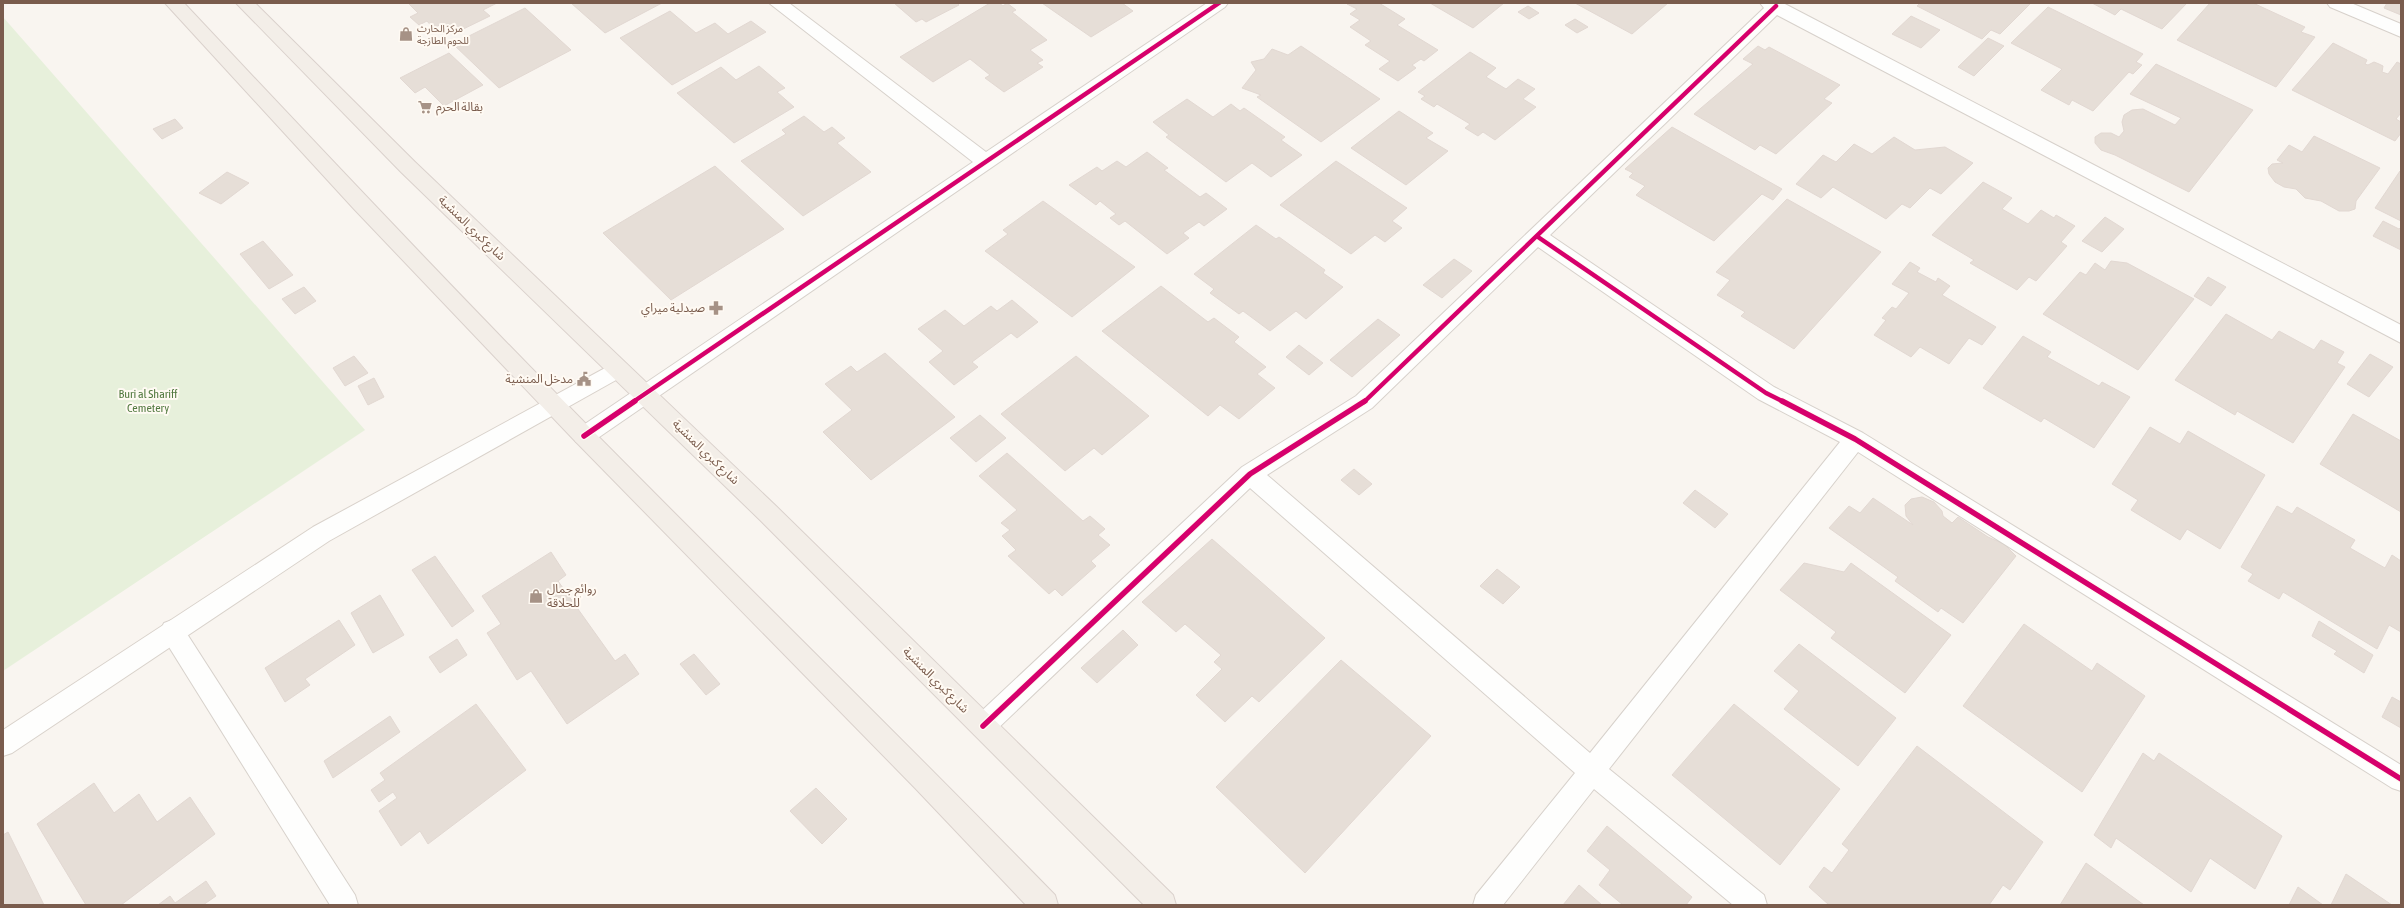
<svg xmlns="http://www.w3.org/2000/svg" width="2404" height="908" font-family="'Asap Condensed','Noto Sans Arabic',sans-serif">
	<rect width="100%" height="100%" fill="#f9f5f0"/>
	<path fill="#e7f0db" d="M 3,17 L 365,430 L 3,671 Z"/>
	<g fill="#e6ded7" stroke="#e2d8d2">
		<path d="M 408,3 L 497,3 L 483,10 L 490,16 L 453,34 L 442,24 L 433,28 L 427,21 L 419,25 L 410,17 L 418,13 Z"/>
		<path d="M 571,3 L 662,3 L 605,33 Z"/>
		<path d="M 894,3 L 957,3 L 959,5 L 926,22 L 922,19 L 916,22 Z"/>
		<path d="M 990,3 L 999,3 L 1003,6 L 1007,3 L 1016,10 L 1012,12 L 1047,40 L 1030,50 L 1043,60 L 1037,63 L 1043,67 L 1004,92 L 985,78 L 990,75 L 970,59 L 933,82 L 900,57 Z"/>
		<path d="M 1042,3 L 1122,3 L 1133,11 L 1091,37 Z"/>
		<path d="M 1379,3 L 1405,19 L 1397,25 L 1438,50 L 1424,61 L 1421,59 L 1412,65 L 1416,68 L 1398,81 L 1379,69 L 1390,61 L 1365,45 L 1371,41 L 1350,27 L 1360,20 L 1350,14 L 1357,9 L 1347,4 Z"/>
		<path d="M 1430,3 L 1504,3 L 1473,28 Z"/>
		<path d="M 1575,3 L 1668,3 L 1632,34 Z"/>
		<path d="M 1920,3 L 2031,3 L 2000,34 L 1991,30 L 1982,39 L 1917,6 Z"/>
		<path d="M 2092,3 L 2187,3 L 2162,29 L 2121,9 L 2115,15 Z"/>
		<path d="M 2210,3 L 2253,3 L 2305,27 L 2301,32 L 2315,37 L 2276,87 L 2177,40 Z"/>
		<path d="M 2387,3 L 2401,3 L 2401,15 L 2384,8 Z"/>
		<path d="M 1528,6 L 1539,13 L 1529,19 L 1518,12 Z"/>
		<path d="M 2048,7 L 2143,54 L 2136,62 L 2142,65 L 2133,74 L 2129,72 L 2093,111 L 2072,100 L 2069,105 L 2041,90 L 2062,69 L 2011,43 Z"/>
		<path d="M 525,8 L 571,50 L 499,88 L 453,44 Z"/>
		<path d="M 670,11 L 696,33 L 715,23 L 728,34 L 751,21 L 766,32 L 672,85 L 620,38 Z"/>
		<path d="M 1911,16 L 1940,30 L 1921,48 L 1892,34 Z"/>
		<path d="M 1575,19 L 1588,27 L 1577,33 L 1565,25 Z"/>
		<path d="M 1988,38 L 2004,46 L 1974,76 L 1958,67 Z"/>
		<path d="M 2333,43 L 2367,60 L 2365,64 L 2368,65 L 2374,62 L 2379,64 L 2383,66 L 2382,72 L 2388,74 L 2397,62 L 2401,64 L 2401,113 L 2396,119 L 2401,122 L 2401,133 L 2395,141 L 2292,90 Z"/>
		<path d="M 1301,46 L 1380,99 L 1321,142 L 1257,97 L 1261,95 L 1242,88 L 1256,70 L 1251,62 L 1264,59 L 1272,49 L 1288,55 Z"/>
		<path d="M 1758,46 L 1765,50 L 1769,47 L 1840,85 L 1824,99 L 1832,103 L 1776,154 L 1760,145 L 1755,150 L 1694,114 L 1753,64 L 1743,59 Z"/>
		<path d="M 1470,52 L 1496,68 L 1486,77 L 1506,89 L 1518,79 L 1535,89 L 1523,99 L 1536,107 L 1495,140 L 1483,132 L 1478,136 L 1465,128 L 1470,124 L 1437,104 L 1434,107 L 1421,99 L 1425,96 L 1418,92 Z"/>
		<path d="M 449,53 L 483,85 L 444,106 L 425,87 L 415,93 L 400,78 Z"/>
		<path d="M 2156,64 L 2253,110 L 2189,192 L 2115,155 L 2101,150 L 2095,143 L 2095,137 L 2101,133 L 2111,133 L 2119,137 L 2124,131 L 2122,122 L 2124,115 L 2132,110 L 2143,109 L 2175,125 L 2181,118 L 2130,94 Z"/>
		<path d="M 759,66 L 785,88 L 777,92 L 794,107 L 734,143 L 677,93 L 721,67 L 736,80 Z"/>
		<path d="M 1187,99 L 1213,117 L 1231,104 L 1240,111 L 1244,108 L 1285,137 L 1281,140 L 1302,155 L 1271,177 L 1252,163 L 1226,182 L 1166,137 L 1169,135 L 1153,122 Z"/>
		<path d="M 1399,111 L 1433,133 L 1426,138 L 1448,151 L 1406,185 L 1351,148 Z"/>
		<path d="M 804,116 L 824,132 L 832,127 L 845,138 L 837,143 L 871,172 L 803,216 L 741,161 L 786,134 L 782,130 Z"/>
		<path d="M 175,119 L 183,128 L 162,139 L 153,129 Z"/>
		<path d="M 1672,127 L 1782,189 L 1773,200 L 1762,194 L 1714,241 L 1636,195 L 1645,186 L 1629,177 L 1633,173 L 1625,169 Z"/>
		<path d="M 2314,136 L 2380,168 L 2356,201 L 2355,209 L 2349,211 L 2339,211 L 2321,201 L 2305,198 L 2296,189 L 2284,187 L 2275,182 L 2269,174 L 2268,168 L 2272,164 L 2283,163 L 2277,160 L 2289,145 L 2302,152 Z"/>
		<path d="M 1894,137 L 1915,150 L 1945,147 L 1973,163 L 1941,194 L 1930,188 L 1910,208 L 1902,204 L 1886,219 L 1833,187 L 1821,198 L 1796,184 L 1823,155 L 1836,162 L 1854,144 L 1872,154 Z"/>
		<path d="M 1147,152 L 1168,168 L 1164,170 L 1200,197 L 1206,193 L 1227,209 L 1204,226 L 1199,222 L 1183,233 L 1189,238 L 1167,254 L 1125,221 L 1119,225 L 1110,218 L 1116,214 L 1100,201 L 1096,205 L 1069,185 L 1097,167 L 1102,171 L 1117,161 L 1126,167 Z"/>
		<path d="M 1336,161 L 1407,208 L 1392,221 L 1402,228 L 1385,242 L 1375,235 L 1351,254 L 1280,205 Z"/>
		<path d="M 715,166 L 784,229 L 671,300 L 603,233 Z"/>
		<path d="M 2400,171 L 2401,171 L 2401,221 L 2375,208 Z"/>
		<path d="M 227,172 L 249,183 L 221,204 L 199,193 Z"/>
		<path d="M 1983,182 L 2012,198 L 2002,209 L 2028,224 L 2041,210 L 2054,218 L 2056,215 L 2075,226 L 2061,242 L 2067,246 L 2036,281 L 2029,277 L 2017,290 L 1970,263 L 1974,260 L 1932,235 Z"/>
		<path d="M 1787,199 L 1881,252 L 1794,349 L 1741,316 L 1745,312 L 1717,295 L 1730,280 L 1716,272 Z"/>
		<path d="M 1043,201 L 1135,267 L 1072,317 L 985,251 L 1008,234 L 1003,230 Z"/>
		<path d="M 2105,217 L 2124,229 L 2102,252 L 2082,241 Z"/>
		<path d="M 2383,221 L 2399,229 L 2401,227 L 2401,250 L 2373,236 Z"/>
		<path d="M 1256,225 L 1276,239 L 1279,237 L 1325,270 L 1323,273 L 1343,287 L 1306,319 L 1296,311 L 1270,331 L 1243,311 L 1239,314 L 1210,293 L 1214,289 L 1194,274 Z"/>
		<path d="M 263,241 L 293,275 L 269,289 L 240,254 Z"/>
		<path d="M 1454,259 L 1472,271 L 1442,298 L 1423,285 Z"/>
		<path d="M 2111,261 L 2127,263 L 2194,299 L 2138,370 L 2043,314 L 2080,272 L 2086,275 L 2095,263 L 2105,270 Z"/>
		<path d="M 1910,262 L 1920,268 L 1917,272 L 1936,282 L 1938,278 L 1950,286 L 1942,295 L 1996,327 L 1982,345 L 1969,338 L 1949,364 L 1920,347 L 1911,357 L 1874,335 L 1886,320 L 1882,318 L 1892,307 L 1896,309 L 1909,293 L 1892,284 Z"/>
		<path d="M 2208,277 L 2226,287 L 2211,306 L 2194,296 Z"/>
		<path d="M 1161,286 L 1208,322 L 1214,318 L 1239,337 L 1234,342 L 1266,367 L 1257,374 L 1275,388 L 1239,419 L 1220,405 L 1208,416 L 1102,331 Z"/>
		<path d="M 304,287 L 316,301 L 295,314 L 282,299 Z"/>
		<path d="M 1012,300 L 1038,322 L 1017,338 L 1011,333 L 972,362 L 978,367 L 954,385 L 929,362 L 943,351 L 918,329 L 945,310 L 964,326 L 991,306 L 997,311 Z"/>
		<path d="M 2226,314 L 2272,340 L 2279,331 L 2314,350 L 2321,340 L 2344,352 L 2337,363 L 2345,367 L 2293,443 L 2237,411 L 2235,415 L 2175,380 Z"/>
		<path d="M 1378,319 L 1400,335 L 1352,377 L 1330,360 Z"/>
		<path d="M 2023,336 L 2051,352 L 2047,357 L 2099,386 L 2102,382 L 2130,397 L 2094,448 L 2044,418 L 2041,422 L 1983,388 Z"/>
		<path d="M 1299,345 L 1323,363 L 1309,375 L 1286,357 Z"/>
		<path d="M 885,353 L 955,417 L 871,480 L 823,432 L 852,410 L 825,384 L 851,366 L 857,372 Z"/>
		<path d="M 2370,354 L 2393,367 L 2369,397 L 2347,384 Z"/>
		<path d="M 354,356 L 368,373 L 345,386 L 333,368 Z"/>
		<path d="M 1076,356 L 1149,416 L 1102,455 L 1094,448 L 1065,471 L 1001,414 Z"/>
		<path d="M 374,378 L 384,397 L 368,405 L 358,386 Z"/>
		<path d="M 2353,414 L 2401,441 L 2401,512 L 2320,464 Z"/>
		<path d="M 980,415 L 1006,438 L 976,462 L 950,438 Z"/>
		<path d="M 2150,427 L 2180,444 L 2188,431 L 2265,475 L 2220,549 L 2187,529 L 2180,540 L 2131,510 L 2138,500 L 2112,484 Z"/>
		<path d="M 1007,453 L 1083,521 L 1090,516 L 1105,529 L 1098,535 L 1110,545 L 1091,561 L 1096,566 L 1062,596 L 1055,589 L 1049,594 L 1008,556 L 1016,550 L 1002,536 L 1010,530 L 1001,523 L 1017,510 L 979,476 Z"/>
		<path d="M 1354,469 L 1372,484 L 1359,495 L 1341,480 Z"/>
		<path d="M 1695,490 L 1728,514 L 1715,528 L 1683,503 Z"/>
		<path d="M 1922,497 L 1934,502 L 1942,511 L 1943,516 L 1952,523 L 1958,517 L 1988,537 L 2004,544 L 2016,556 L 1963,623 L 1941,608 L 1938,612 L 1895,581 L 1898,577 L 1829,528 L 1849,506 L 1860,513 L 1873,498 L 1913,525 L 1906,516 L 1905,505 L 1911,499 Z"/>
		<path d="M 2277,506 L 2292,514 L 2297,507 L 2355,540 L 2350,548 L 2385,568 L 2392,555 L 2401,561 L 2401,632 L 2389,625 L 2377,649 L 2283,592 L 2279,599 L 2248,581 L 2253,574 L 2241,567 Z"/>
		<path d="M 1212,539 L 1325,638 L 1259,702 L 1252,696 L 1225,722 L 1196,695 L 1222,669 L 1214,662 L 1221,655 L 1185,624 L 1176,632 L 1142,602 Z"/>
		<path d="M 551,552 L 566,575 L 558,581 L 615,661 L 625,654 L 639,674 L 567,724 L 531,671 L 517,680 L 487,633 L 501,624 L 482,596 Z"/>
		<path d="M 435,556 L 474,611 L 452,627 L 412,570 Z"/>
		<path d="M 1804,563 L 1844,572 L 1851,563 L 1951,635 L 1905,693 L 1831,638 L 1836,632 L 1780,590 Z"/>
		<path d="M 1497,569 L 1520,587 L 1503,604 L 1480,586 Z"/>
		<path d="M 380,595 L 404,635 L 373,653 L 351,613 Z"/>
		<path d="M 339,620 L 355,645 L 305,679 L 310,685 L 285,702 L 265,668 Z"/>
		<path d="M 2319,621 L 2373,655 L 2364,673 L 2334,654 L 2337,651 L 2312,636 Z"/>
		<path d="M 2024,624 L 2092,671 L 2097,663 L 2145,696 L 2082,792 L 1963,706 Z"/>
		<path d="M 1123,630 L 1138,645 L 1097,683 L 1081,668 Z"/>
		<path d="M 457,639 L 467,655 L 440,673 L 429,657 Z"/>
		<path d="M 1799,644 L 1896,718 L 1858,766 L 1784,709 L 1799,691 L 1774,671 Z"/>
		<path d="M 694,654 L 720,684 L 706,695 L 680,664 Z"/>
		<path d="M 1341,660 L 1431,736 L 1305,873 L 1216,787 Z"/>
		<path d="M 2392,697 L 2401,702 L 2401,728 L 2382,717 Z"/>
		<path d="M 476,704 L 526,770 L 428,844 L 420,831 L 401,846 L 379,811 L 397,798 L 393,792 L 379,802 L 371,790 L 385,780 L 380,773 Z"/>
		<path d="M 1734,704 L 1840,789 L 1780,865 L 1672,775 Z"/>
		<path d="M 390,716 L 400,732 L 333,778 L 324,761 Z"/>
		<path d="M 1917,746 L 2043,842 L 2010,890 L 2003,885 L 1989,905 L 1829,905 L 1809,887 L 1824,867 L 1832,873 L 1849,850 L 1842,844 Z"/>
		<path d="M 2143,753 L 2154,761 L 2159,753 L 2282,836 L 2255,889 L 2210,858 L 2191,892 L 2116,838 L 2111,848 L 2094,835 Z"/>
		<path d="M 94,783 L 114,813 L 139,794 L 157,822 L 190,797 L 215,834 L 121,905 L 86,905 L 37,824 Z"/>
		<path d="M 816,788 L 847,819 L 822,844 L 790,811 Z"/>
		<path d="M 1607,826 L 1692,897 L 1686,905 L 1623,905 L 1599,885 L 1610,870 L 1587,851 Z"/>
		<path d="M 8,832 L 44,905 L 3,905 L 3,835 Z"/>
		<path d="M 2086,863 L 2144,905 L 2060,905 Z"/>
		<path d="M 2346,874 L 2392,905 L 2331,905 Z"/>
		<path d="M 206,881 L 216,896 L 203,905 L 158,905 L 170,896 L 175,903 Z"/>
		<path d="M 1579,885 L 1602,905 L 1563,905 Z"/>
		<path d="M 2298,887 L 2323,905 L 2289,905 Z"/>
	</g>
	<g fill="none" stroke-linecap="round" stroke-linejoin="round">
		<defs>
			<g id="minor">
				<path d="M 769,3 L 789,3 L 986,152 L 1207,3 L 1228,3 L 1225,7 L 592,442 L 584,445 L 576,442 L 573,436 L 576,430 L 973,162 Z"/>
				<path d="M 1760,3 L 1783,3 L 2401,325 L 2401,343 L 1777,15 L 1550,235 L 1774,387 L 1863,433 L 2401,765 L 2401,791 L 2392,788 L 1858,452 L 1609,769 L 1764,895 L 1767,905 L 1733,905 L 1594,789 L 1503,905 L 1473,905 L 1476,895 L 1575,773 L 1250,488 L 992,734 L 983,738 L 974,734 L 971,726 L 974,718 L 1242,467 L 1356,396 L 1764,8 ZM 1538,247 L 1758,399 L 1840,442 L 1590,753 L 1267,475 L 1372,408 Z"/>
				<path d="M 2327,3 L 2351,3 L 2401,24 L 2401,37 L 2330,7 Z"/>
				<path d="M 172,620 L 180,623 L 355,895 L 358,905 L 330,905 L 164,639 L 160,631 L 164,623 Z"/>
			</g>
			<path id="secondary" d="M 618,361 L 625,363 L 629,369 L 625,375 L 329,541 L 12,753 L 3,756 L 3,730 L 313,527 Z"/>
			<g id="primary">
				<path d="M 165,3 L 184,3 C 318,146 453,289 591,429 C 745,585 902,738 1055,895 L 1058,905 L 1026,905 L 915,788 L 576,442 L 354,209 Z"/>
				<path d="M 236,3 L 255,3 L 415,162 L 776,506 L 1173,895 L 1176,905 L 1144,905 L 760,520 L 401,172 Z"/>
			</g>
		</defs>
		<use href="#minor" stroke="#d7d1cb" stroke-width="2"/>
		<use href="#secondary" stroke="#d9d2cb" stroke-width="2"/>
		<use href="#primary" stroke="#dad1cc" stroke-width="2"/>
		<use href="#minor" fill="#fefefd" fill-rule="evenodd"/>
		<use href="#secondary" fill="#fefefd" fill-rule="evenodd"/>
		<use href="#primary" fill="#f3eee8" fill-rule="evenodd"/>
		<defs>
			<g id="cycleway-far1">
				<path d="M 1538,237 L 1766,393 L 1784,402"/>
				<path d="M 633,402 L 1219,3"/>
				<path d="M 1364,402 L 1776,6"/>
			</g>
			<g id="cycleway">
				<path d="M 1782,401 L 1855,439 L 2401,779"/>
				<path d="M 584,436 L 635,401"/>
				<path d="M 983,726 L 1250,474 L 1365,401"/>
			</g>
		</defs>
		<use href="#cycleway-far1" stroke="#fffaf3" stroke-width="6"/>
		<use href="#cycleway" stroke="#fffaf3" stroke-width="8"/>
		<use href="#cycleway-far1" stroke="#d6006c" stroke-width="4.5"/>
		<use href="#cycleway" stroke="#d6006c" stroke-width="5.5"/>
	</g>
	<defs>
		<symbol id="shop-bare" viewBox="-9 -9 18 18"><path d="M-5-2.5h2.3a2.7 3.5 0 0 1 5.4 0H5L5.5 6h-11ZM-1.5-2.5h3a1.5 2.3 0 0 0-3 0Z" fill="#a69286" stroke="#fffaf3" stroke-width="2.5" paint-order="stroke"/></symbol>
		<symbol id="supermarket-bare" viewBox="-9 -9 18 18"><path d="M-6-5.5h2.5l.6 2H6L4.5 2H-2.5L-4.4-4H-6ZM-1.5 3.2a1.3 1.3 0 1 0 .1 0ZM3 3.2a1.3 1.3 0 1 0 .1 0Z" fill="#a69286" stroke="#fffaf3" stroke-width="2.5" paint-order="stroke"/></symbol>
		<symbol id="pharmacy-bare" viewBox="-9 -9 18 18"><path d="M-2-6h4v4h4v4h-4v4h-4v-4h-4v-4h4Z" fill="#a69286" stroke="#fffaf3" stroke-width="2.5" paint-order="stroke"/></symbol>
		<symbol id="civic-bare" viewBox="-9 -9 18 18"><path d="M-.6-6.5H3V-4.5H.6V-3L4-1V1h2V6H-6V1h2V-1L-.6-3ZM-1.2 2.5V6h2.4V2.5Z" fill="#a69286" stroke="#fffaf3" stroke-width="2.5" paint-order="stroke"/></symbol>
	</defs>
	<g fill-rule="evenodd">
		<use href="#shop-bare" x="396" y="24" width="20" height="20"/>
		<use href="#supermarket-bare" x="415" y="97" width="20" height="20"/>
		<use href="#pharmacy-bare" x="706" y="298" width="20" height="20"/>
		<use href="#civic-bare" x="574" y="369" width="20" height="20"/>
		<use href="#shop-bare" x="526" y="586" width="20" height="20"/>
	</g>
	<g text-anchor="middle" stroke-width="4" stroke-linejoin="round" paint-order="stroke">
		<g font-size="10" fill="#7a5c4d" stroke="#fffaf3" text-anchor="start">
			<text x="417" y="32">مركز الحارث<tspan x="417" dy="12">للحوم الطازجة</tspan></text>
		</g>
		<g font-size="12" fill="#7a5c4d" stroke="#fffaf3" text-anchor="start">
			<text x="436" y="111">بقالة الحرم</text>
			<text x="705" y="312" text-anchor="end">صيدلية ميراي</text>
			<text x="573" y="383" text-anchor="end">مدخل المنشية</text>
			<text x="547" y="593">روائع جمال<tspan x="547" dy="14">للحلاقة</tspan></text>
		</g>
		<g font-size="12" fill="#7a5c4d" stroke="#fffaf3">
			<text transform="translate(472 228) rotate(44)" y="4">شارع كبري المنشية</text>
			<text transform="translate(706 452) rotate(44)" y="4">شارع كبري المنشية</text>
			<text transform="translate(936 680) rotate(45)" y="4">شارع كبري المنشية</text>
		</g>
		<g font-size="12" fill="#537a41" stroke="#fffaf3">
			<text x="148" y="398">Buri al Shariff<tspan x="148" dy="14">Cemetery</tspan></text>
		</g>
	</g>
	<rect width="2404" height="908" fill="none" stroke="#7a5c4d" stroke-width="8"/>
</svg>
